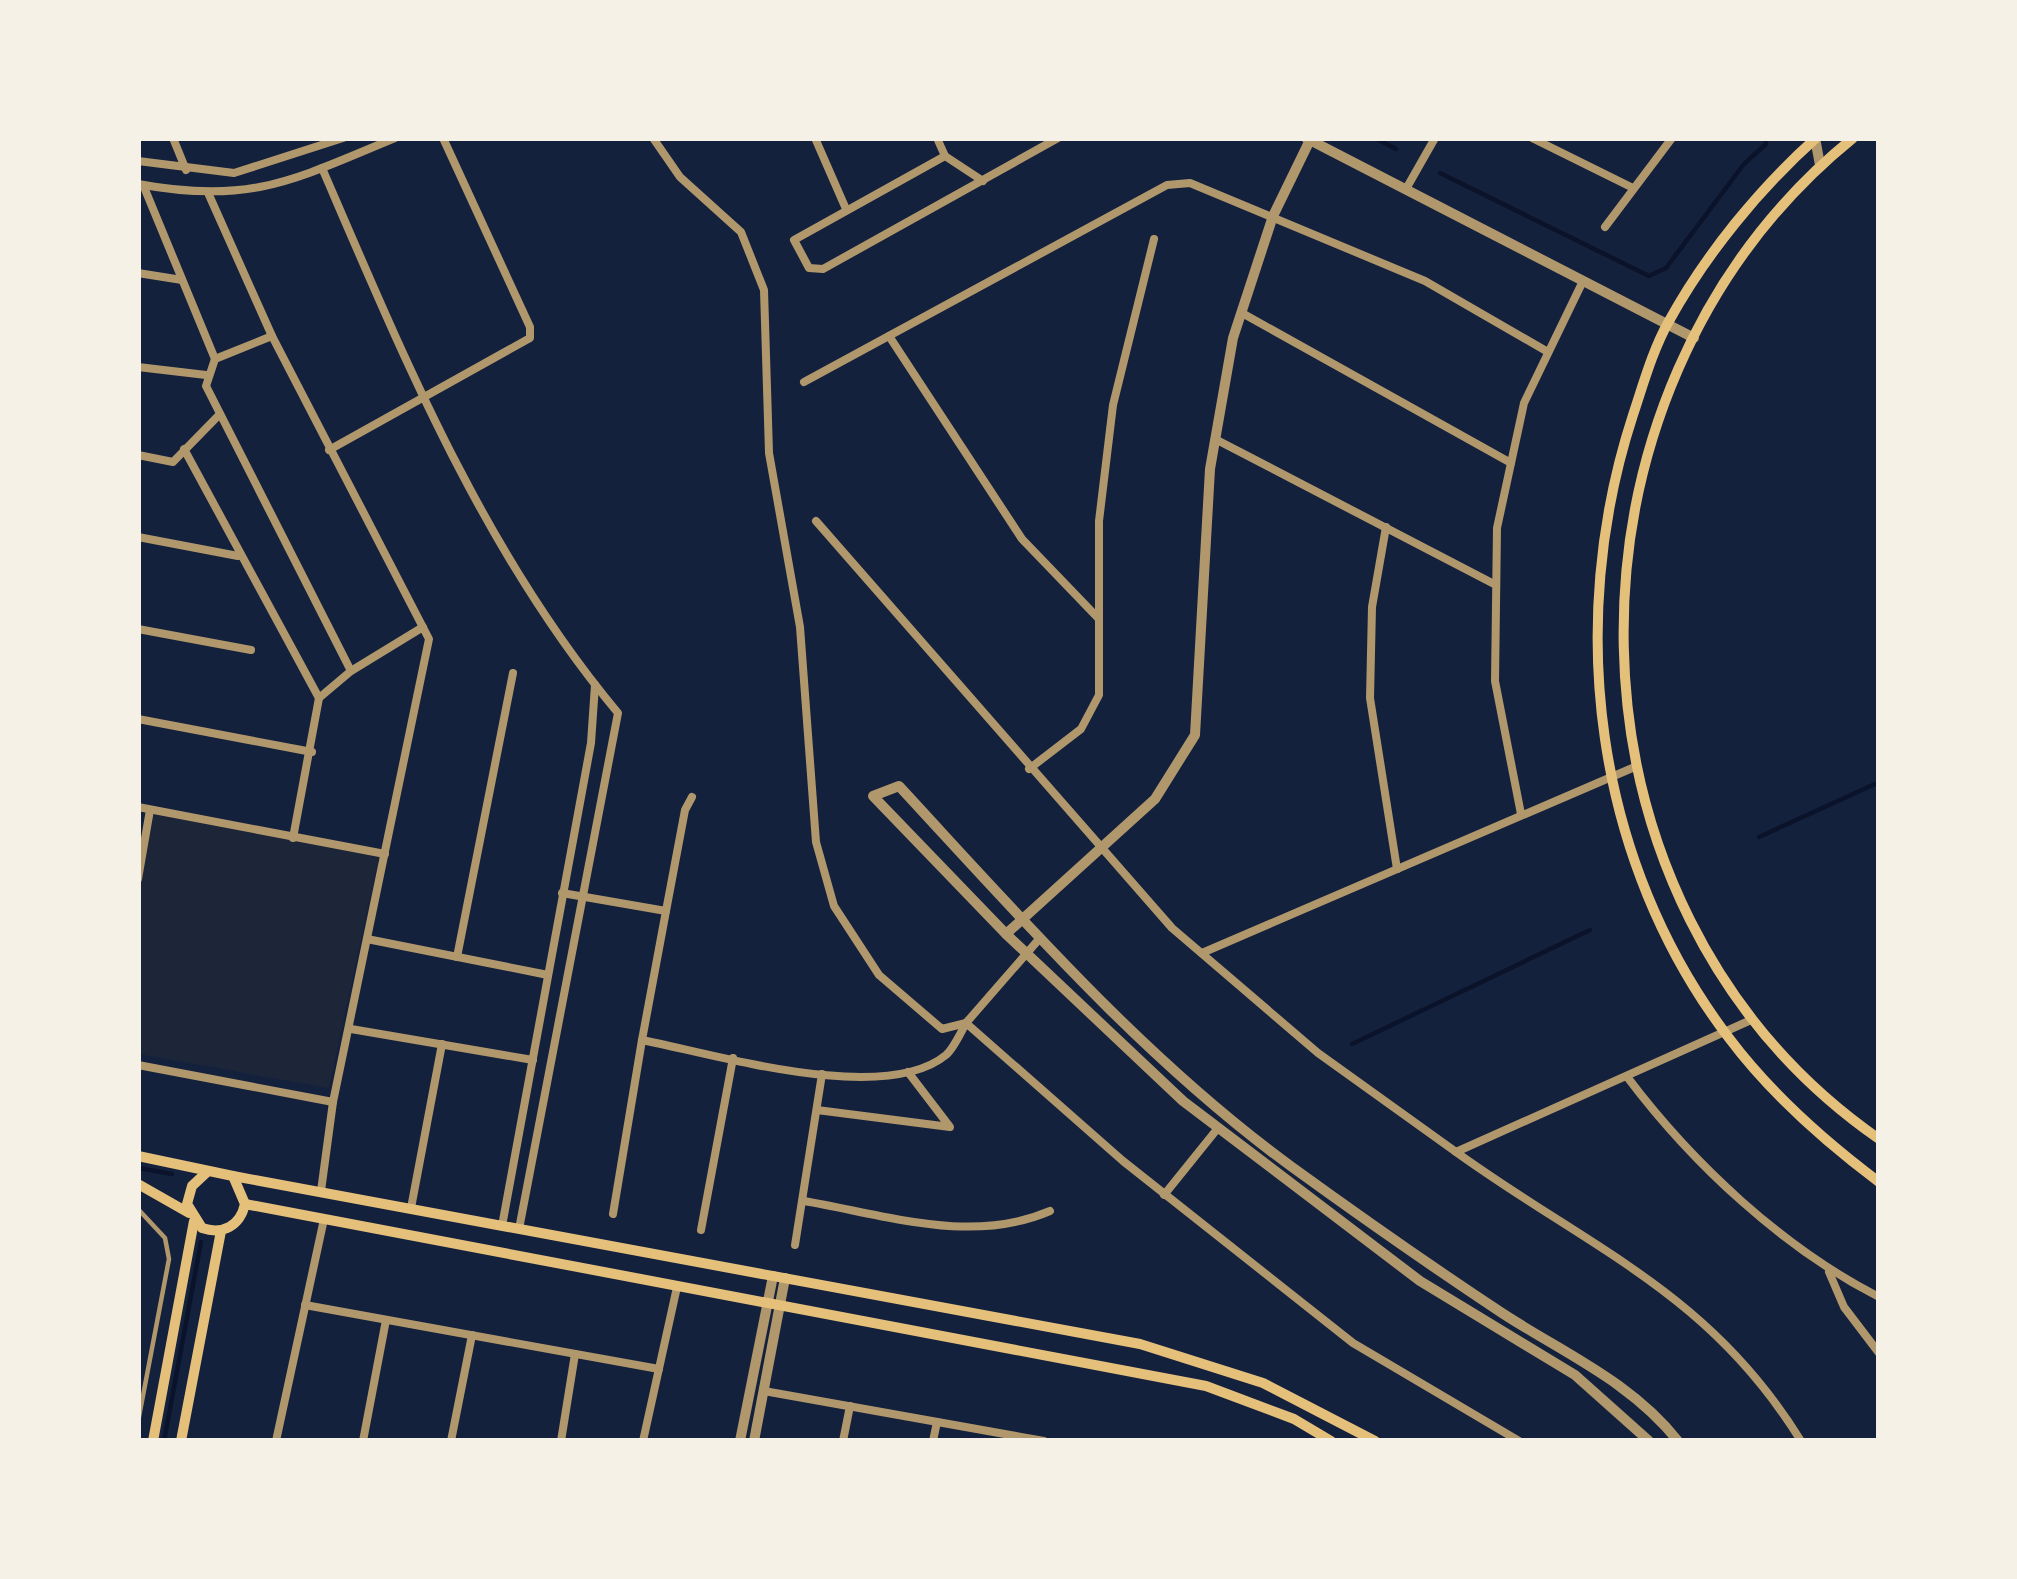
<svg xmlns="http://www.w3.org/2000/svg" width="2017" height="1579" font-family="'IBM Plex Serif',serif">
	<rect width="100%" height="100%" fill="#14213d"/>
	<path fill="#1d2539" d="M 154,812 L 379,857 L 329,1088 L 138,1054 L 138,900 Z"/>
	<g fill="none" stroke-linecap="round" stroke-linejoin="round">
		<g stroke="#0b132b" stroke-width="4.5">
			<path d="M 1375,138 L 1396,149"/>
			<path d="M 1440,173 L 1649,276 L 1666,268 L 1744,164 L 1766,144 L 1765,138"/>
			<path d="M 1759,837 L 1875,784"/>
			<path d="M 1352,1044 L 1590,930"/>
			<path d="M 138,1168 L 172,1174"/>
			<path d="M 164,1441 L 201,1242"/>
		</g>
		<path stroke="#b1986c" stroke-width="4.5" d="M 138,1209 L 165,1238 L 169,1259 L 138,1422"/>
		<g stroke="#b1986c" stroke-width="8">
			<path d="M 173,138 L 186,170"/>
			<path d="M 653,138 L 680,177 L 741,232 L 764,290 L 769,453 L 800,627 L 816,842 L 834,906 L 879,975 L 942,1029 L 966,1023 L 1040,938"/>
			<path d="M 815,138 L 846,209"/>
			<path d="M 937,138 L 945,156 L 983,181"/>
			<path d="M 1532,138 L 1631,187"/>
			<path d="M 945,156 L 794,240 L 809,268 L 823,269 L 1058,138"/>
			<path d="M 138,161 L 234,173 L 343,138"/>
			<path d="M 322,168 C 404,358 484,553 618,713 L 519,1229"/>
			<path d="M 138,184 C 251,205 293,180 395,138"/>
			<path d="M 144,187 L 215,359"/>
			<path d="M 1406,189 L 1435,138"/>
			<path d="M 209,195 L 272,336 L 429,639 L 333,1102 L 321,1191"/>
			<path d="M 1605,227 L 1672,138"/>
			<path d="M 138,273 L 182,280"/>
			<path d="M 1242,313 L 1511,463"/>
			<path d="M 272,336 L 215,359 L 206,386 L 351,671"/>
			<path d="M 889,336 L 1022,539 L 1098,618"/>
			<path d="M 138,367 L 206,375"/>
			<path d="M 804,382 L 1167,185 L 1190,183 L 1425,281 L 1548,352"/>
			<path d="M 1215,439 L 1496,585"/>
			<path d="M 184,449 L 319,698"/>
			<path d="M 329,450 L 530,338 L 530,327 L 443,138"/>
			<path d="M 138,455 L 173,462 L 220,414"/>
			<path d="M 816,521 L 1172,928 L 1318,1053 L 1456,1152"/>
			<path d="M 1386,527 L 1372,607 L 1370,698 L 1397,869"/>
			<path d="M 138,537 L 238,556"/>
			<path d="M 138,629 L 251,650"/>
			<path d="M 138,719 L 312,752"/>
			<path d="M 1029,769 L 1081,729 L 1099,695 L 1099,521 L 1113,405 L 1154,239"/>
			<path d="M 138,807 L 385,854"/>
			<path d="M 1521,814 L 1495,681 L 1497,528 L 1524,403 L 1583,281"/>
			<path d="M 293,838 L 319,698 L 351,671 L 423,627"/>
			<path d="M 138,879 L 150,810"/>
			<path d="M 562,893 L 666,911 L 642,1040 C 714,1054 884,1106 946,1055 C 954,1048 961,1032 966,1023 L 1123,1161 L 1353,1343 L 1519,1441"/>
			<path d="M 666,911 L 685,810 L 692,797"/>
			<path d="M 367,939 L 548,975"/>
			<path d="M 1202,953 L 1637,766"/>
			<path d="M 457,957 L 513,673"/>
			<path d="M 1751,1020 L 1456,1152 C 1592,1250 1709,1292 1801,1441"/>
			<path d="M 351,1029 L 533,1060"/>
			<path d="M 138,1065 L 333,1102"/>
			<path d="M 1628,1078 C 1693,1164 1783,1248 1879,1297"/>
			<path d="M 817,1110 L 950,1127 L 908,1072"/>
			<path d="M 1164,1195 L 1218,1128"/>
			<path d="M 804,1201 C 886,1215 971,1245 1050,1211"/>
			<path d="M 411,1208 L 442,1044"/>
			<path d="M 613,1214 L 642,1040"/>
			<path d="M 502,1226 L 591,743 L 595,685"/>
			<path d="M 701,1230 L 733,1058"/>
			<path d="M 795,1245 L 822,1074"/>
			<path d="M 1829,1272 L 1844,1307 L 1879,1353"/>
			<path d="M 305,1305 L 659,1369"/>
			<path d="M 764,1391 L 1044,1441"/>
			<path d="M 276,1441 L 324,1219"/>
			<path d="M 363,1441 L 386,1320"/>
			<path d="M 451,1441 L 472,1335"/>
			<path d="M 561,1441 L 575,1354"/>
			<path d="M 643,1441 L 677,1287"/>
			<path d="M 843,1441 L 850,1406"/>
			<path d="M 933,1441 L 937,1422"/>
		</g>
		<g stroke="#b1986c" stroke-width="10">
			<path d="M 1306,138 L 1694,338"/>
			<path d="M 1815,138 L 1820,165"/>
			<path d="M 1006,934 L 1155,799 L 1195,735 L 1210,469 L 1233,338 L 1273,216 L 1310,140"/>
			<path d="M 740,1441 L 773,1276"/>
			<path d="M 754,1441 L 785,1278"/>
			<path d="M 1649,1441 L 1575,1375 L 1420,1281 L 1183,1101 L 1006,934 L 873,796 L 899,786 C 1022,919 1145,1060 1292,1167 C 1361,1217 1431,1266 1502,1313 C 1565,1354 1630,1381 1678,1441"/>
		</g>
		<g stroke="#e5c07b" stroke-width="10">
			<path d="M 1816,138 C 1759,189 1706,254 1669,321 C 1653,349 1643,385 1633,415 C 1565,623 1594,861 1729,1038 C 1771,1094 1823,1140 1879,1182"/>
			<path d="M 1853,138 C 1541,391 1545,907 1879,1139"/>
			<path d="M 138,1156 L 233,1176 L 245,1204 C 240,1226 223,1235 202,1228 L 187,1204 L 192,1186 L 207,1172"/>
			<path d="M 233,1176 L 1140,1344 L 1263,1383 L 1375,1441"/>
			<path d="M 138,1184 L 189,1213"/>
			<path d="M 245,1204 L 1206,1386 L 1294,1419 L 1331,1441"/>
			<path d="M 153,1441 L 194,1221"/>
			<path d="M 181,1441 L 221,1231"/>
		</g>
	</g>
	<rect width="2017" height="1579" fill="none" stroke="#f6f1e7" stroke-width="282"/>
</svg>
